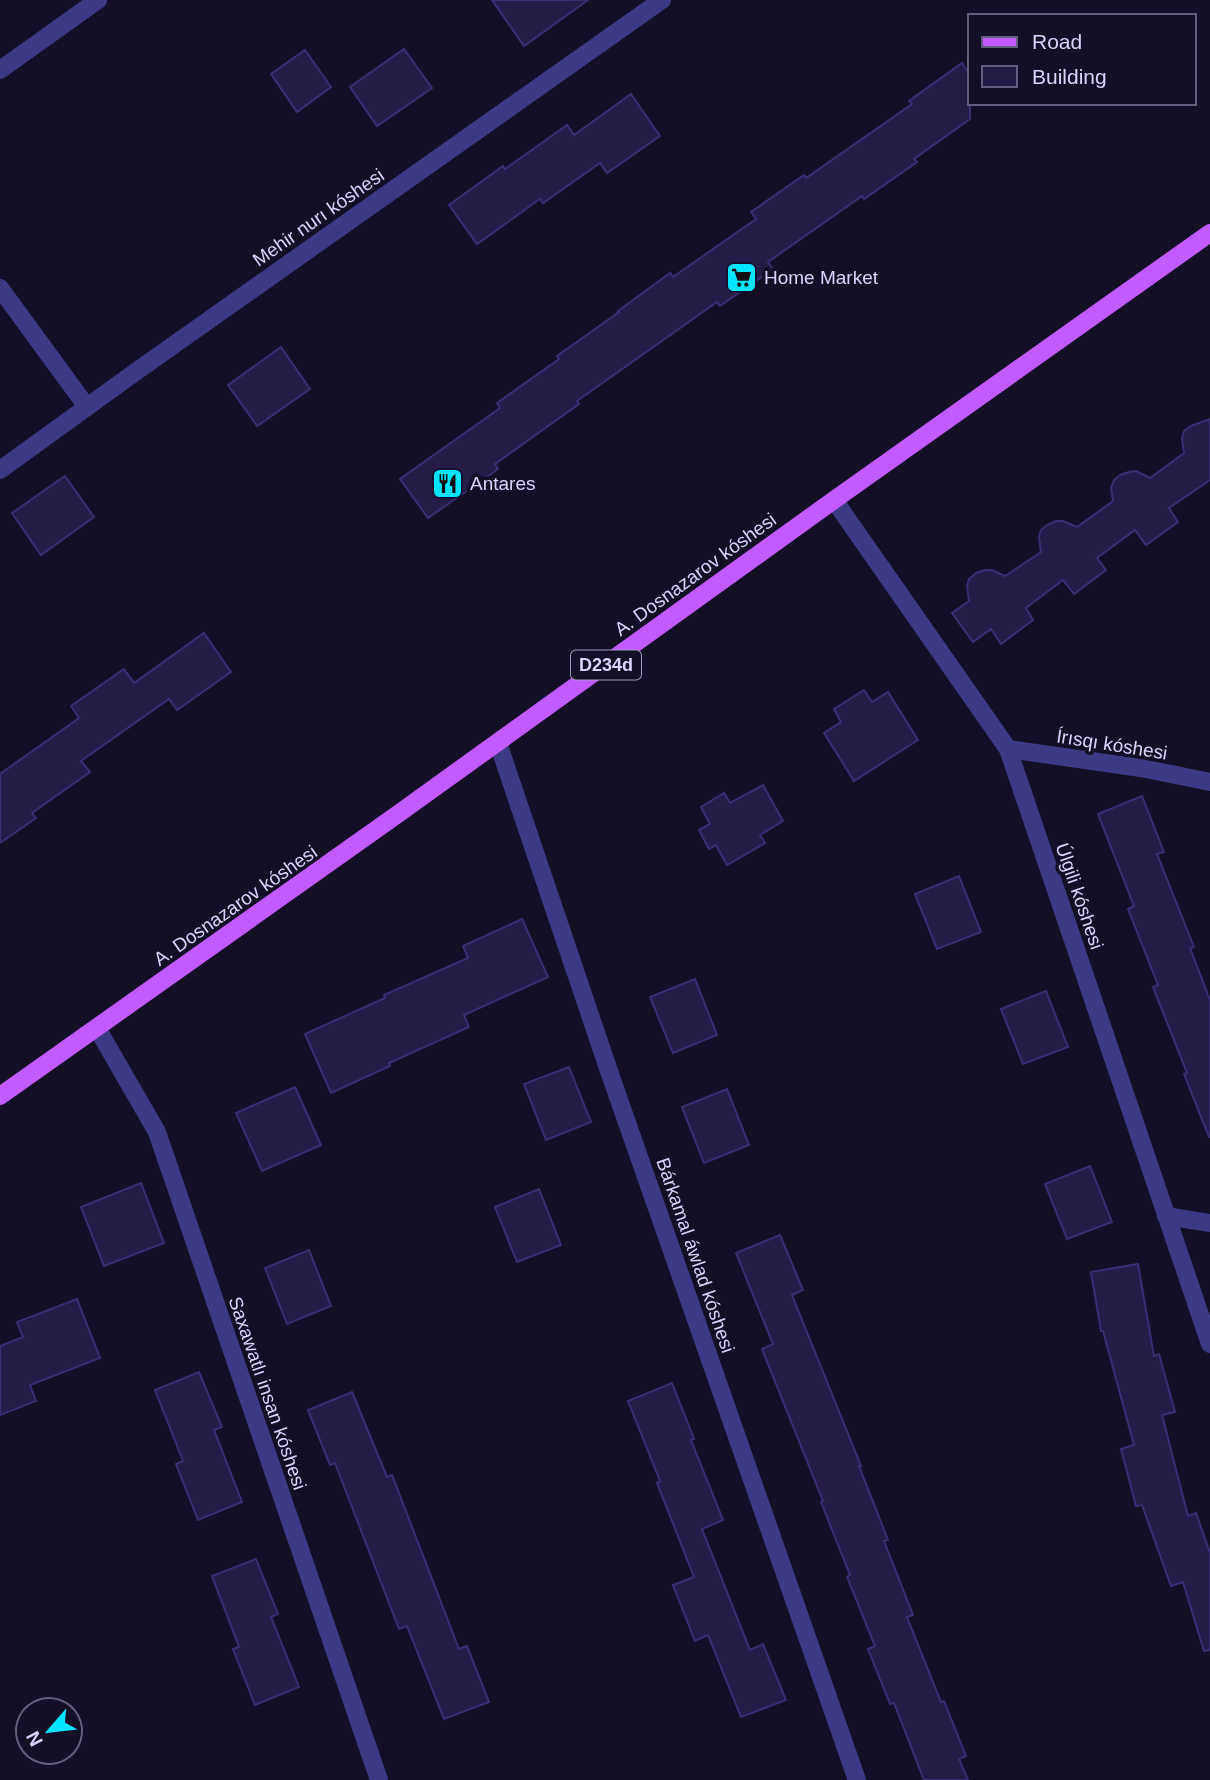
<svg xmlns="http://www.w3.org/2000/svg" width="1210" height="1780" font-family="Arial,sans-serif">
	<rect width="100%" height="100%" fill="#130f26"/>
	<g fill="#241b47" stroke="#3b2d73" stroke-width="2">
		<path d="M 492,0 L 588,0 L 524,46 Z"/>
		<path d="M 404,49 L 432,88 L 377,126 L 350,87 Z"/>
		<path d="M 305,50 L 331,87 L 297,112 L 271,74 Z"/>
		<path d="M 962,63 L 970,75 L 970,119 L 914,159 L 917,162 L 864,199 L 862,196 L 768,262 L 773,269 L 720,306 L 717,302 L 577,401 L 579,404 L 495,464 L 498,469 L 428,518 L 400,479 L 500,408 L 497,403 L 559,359 L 557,356 L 619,312 L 618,311 L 670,273 L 673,277 L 756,219 L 751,212 L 804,175 L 806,178 L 912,104 L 909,101 Z"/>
		<path d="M 631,94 L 660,136 L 607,173 L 600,163 L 543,203 L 540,199 L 477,244 L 449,205 L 503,166 L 505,169 L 567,125 L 574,135 Z"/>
		<path d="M 281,347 L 310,389 L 257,426 L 228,385 Z"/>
		<path d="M 1210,419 L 1210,480 L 1169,508 L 1178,522 L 1146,545 L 1135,530 L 1097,558 L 1106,570 L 1074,594 L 1063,580 L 1026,608 L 1033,620 L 1001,644 L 991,629 L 973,642 L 952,613 L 969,601 L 967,586 L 969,579 L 976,573 L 985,570 L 992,570 L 1005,576 L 1041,552 L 1039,537 L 1041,530 L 1047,525 L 1056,521 L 1063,521 L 1077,527 L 1113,501 L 1111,488 L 1114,480 L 1120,475 L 1129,472 L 1136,471 L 1150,478 L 1184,453 L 1182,438 L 1184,431 L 1191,426 Z"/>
		<path d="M 65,476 L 94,517 L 41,555 L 12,513 Z"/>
		<path d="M 204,633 L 231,672 L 177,710 L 169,699 L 81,761 L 90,772 L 32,813 L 36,818 L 0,843 L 0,774 L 79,718 L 71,706 L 124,669 L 134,683 Z"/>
		<path d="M 864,690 L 872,702 L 888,692 L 918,740 L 854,781 L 824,733 L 841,722 L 834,709 Z"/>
		<path d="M 763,785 L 783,821 L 760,835 L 765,843 L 727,865 L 716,845 L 709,849 L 699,830 L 710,824 L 701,807 L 724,793 L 730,803 Z"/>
		<path d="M 1142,796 L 1164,852 L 1157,854 L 1194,947 L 1190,948 L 1210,1000 L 1210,1137 L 1209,1137 L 1184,1074 L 1187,1073 L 1153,987 L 1158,985 L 1128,909 L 1134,906 L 1098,814 Z"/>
		<path d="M 959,876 L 981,932 L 937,949 L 915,894 Z"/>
		<path d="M 522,919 L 548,977 L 464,1015 L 469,1027 L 389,1063 L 390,1066 L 331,1093 L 305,1034 L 385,998 L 384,995 L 468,958 L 463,946 Z"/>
		<path d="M 695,979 L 717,1035 L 673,1053 L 650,997 Z"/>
		<path d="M 1046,991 L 1068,1047 L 1023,1064 L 1001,1009 Z"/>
		<path d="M 569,1067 L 591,1122 L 546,1140 L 524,1084 Z"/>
		<path d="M 295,1087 L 321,1145 L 262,1171 L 236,1113 Z"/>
		<path d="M 727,1089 L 749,1145 L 704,1163 L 682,1107 Z"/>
		<path d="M 1090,1166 L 1112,1222 L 1067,1239 L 1045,1184 Z"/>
		<path d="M 141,1183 L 164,1243 L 104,1266 L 81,1207 Z"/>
		<path d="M 539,1189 L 561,1245 L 517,1262 L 495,1207 Z"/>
		<path d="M 780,1235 L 803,1290 L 792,1295 L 861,1466 L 859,1466 L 888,1540 L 884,1541 L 913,1615 L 907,1617 L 941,1702 L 944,1701 L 966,1756 L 959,1759 L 968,1780 L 924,1780 L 894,1703 L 890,1704 L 868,1649 L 875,1646 L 847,1577 L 850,1575 L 821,1502 L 823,1501 L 762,1349 L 773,1344 L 736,1253 Z"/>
		<path d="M 309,1250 L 331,1306 L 287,1324 L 265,1268 Z"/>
		<path d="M 1138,1264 L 1154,1356 L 1159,1354 L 1175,1412 L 1162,1415 L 1188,1516 L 1196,1513 L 1210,1553 L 1210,1650 L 1204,1651 L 1183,1582 L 1171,1586 L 1142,1505 L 1136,1506 L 1121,1449 L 1134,1445 L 1103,1331 L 1101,1331 L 1091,1272 Z"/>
		<path d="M 77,1299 L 100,1358 L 30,1385 L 36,1401 L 0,1415 L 0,1346 L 23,1337 L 17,1322 Z"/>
		<path d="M 199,1372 L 222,1427 L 214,1430 L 242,1502 L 198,1520 L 176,1464 L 183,1461 L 155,1390 Z"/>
		<path d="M 672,1383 L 694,1439 L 691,1440 L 723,1520 L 702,1529 L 750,1650 L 763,1644 L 786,1700 L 741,1717 L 708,1635 L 695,1641 L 673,1585 L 694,1577 L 657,1483 L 660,1481 L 628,1401 Z"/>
		<path d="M 352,1392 L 387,1477 L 392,1475 L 459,1649 L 467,1646 L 489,1702 L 444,1719 L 407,1626 L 399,1629 L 335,1463 L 330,1465 L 308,1410 Z"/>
		<path d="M 256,1559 L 278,1614 L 271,1617 L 299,1687 L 255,1705 L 233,1649 L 239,1647 L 212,1576 Z"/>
	</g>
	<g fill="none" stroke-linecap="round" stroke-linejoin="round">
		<g stroke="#3d3a85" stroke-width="18">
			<path d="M 0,70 L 98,0"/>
			<path d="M 0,288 L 87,407"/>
			<path d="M 0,470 L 134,373 L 662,0"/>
			<path d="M 834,500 L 1008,749 L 1210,1344"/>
			<path d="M 498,743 L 610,1074 L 857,1780"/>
			<path d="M 1008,749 L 1141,768 L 1210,782"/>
			<path d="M 97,1028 L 157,1132 L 379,1780"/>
			<path d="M 1166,1216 L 1210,1223"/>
		</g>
		<path stroke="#c25bff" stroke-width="18" d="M 0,1096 L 398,814 L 834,500 L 1210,233"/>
	</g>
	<defs>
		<symbol id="supermarket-square" viewBox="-11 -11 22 22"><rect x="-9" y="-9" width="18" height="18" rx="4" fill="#00e5ff" stroke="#130f26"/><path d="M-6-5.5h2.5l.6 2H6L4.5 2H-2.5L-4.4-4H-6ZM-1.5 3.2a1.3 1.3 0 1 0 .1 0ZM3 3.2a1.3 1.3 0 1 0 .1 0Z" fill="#111"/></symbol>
		<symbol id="restaurant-square" viewBox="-11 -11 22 22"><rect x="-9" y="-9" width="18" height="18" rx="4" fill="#00e5ff" stroke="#130f26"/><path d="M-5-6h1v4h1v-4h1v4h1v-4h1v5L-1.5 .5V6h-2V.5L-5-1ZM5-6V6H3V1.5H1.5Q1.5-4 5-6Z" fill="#111"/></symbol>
	</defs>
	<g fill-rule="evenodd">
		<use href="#supermarket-square" x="724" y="260" width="35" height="35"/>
		<use href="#restaurant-square" x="430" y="466" width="35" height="35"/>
	</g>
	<g text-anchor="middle" stroke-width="7" stroke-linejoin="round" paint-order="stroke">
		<rect fill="#130f26" stroke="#9e99be" stroke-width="2" x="571" y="650.5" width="70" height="29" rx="5"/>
		<g font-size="18" font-weight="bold" fill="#d9d4ff">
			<text x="606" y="671">D234d</text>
		</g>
		<g font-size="19" fill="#d9d4ff" stroke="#130f26">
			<text transform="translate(318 217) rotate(-35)" y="7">Mehir nurı kóshesi</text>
			<text transform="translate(695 574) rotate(-36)" y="7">A. Dosnazarov kóshesi</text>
			<text transform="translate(1112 744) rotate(9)" y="7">Írısqı kóshesi</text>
			<text transform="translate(1080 896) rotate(71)" y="7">Úlgili kóshesi</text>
			<text transform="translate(235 905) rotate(-35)" y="7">A. Dosnazarov kóshesi</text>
			<text transform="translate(696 1255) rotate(71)" y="7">Bárkamal áwlad kóshesi</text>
			<text transform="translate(268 1393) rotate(71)" y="7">Saxawatlı insan kóshesi</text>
		</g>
		<g font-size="19" fill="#d9d4ff" stroke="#130f26" text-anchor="start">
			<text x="764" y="284">Home Market</text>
			<text x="470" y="490">Antares</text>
		</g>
	</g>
	<rect x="968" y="14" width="228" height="91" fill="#130f26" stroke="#625e7d" stroke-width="2"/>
	<rect x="982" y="37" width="35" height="10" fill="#c25bff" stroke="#625e7d" stroke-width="2"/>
	<text x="1032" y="49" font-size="21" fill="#d9d4ff">Road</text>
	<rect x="982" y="66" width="35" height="21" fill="#241b47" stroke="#625e7d" stroke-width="2"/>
	<text x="1032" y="84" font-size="21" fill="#d9d4ff">Building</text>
	<g transform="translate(49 1731) rotate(242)"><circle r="33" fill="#130f26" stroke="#625e7d" stroke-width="2"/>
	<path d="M0-5L12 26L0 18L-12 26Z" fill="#00e5ff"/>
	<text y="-10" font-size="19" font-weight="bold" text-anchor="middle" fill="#d9d4ff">N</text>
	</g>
</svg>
